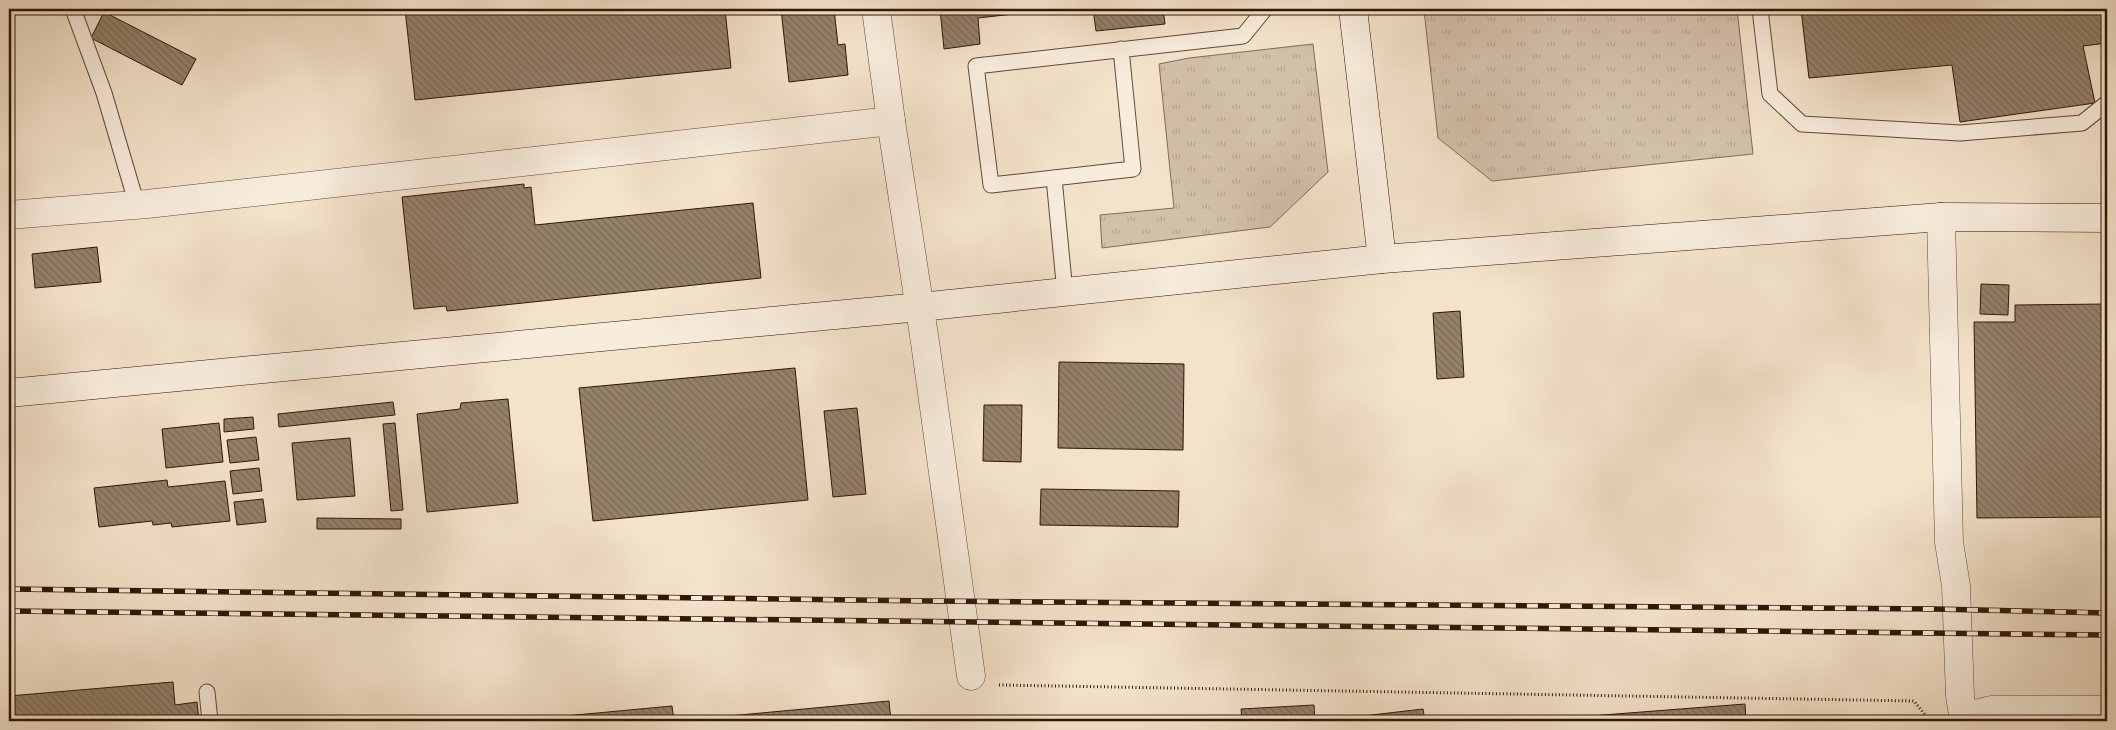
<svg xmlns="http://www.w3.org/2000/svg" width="2116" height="730" font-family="'IM FELL French Canon',serif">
	<defs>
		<pattern id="grass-tufts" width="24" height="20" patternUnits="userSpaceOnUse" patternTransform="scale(1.25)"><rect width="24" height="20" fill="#d3c0aa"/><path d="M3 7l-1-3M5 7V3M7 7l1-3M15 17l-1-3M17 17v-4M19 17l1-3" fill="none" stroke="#b5a491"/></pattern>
		<pattern id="building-back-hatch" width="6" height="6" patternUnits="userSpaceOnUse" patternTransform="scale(1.25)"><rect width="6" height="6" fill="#95816c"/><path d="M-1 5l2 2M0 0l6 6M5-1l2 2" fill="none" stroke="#7a6957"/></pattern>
	</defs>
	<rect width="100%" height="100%" fill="#f4e3cb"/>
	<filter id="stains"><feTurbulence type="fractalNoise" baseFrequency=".004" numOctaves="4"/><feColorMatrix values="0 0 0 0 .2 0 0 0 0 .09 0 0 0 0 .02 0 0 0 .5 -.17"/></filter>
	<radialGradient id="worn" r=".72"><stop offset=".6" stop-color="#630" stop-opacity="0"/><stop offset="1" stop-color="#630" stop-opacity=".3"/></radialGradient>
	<g fill="url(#grass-tufts)" stroke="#816b58">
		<polygon points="1435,9 1737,9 1753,154 1492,181 1438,138 1424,10"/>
		<polygon points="1313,44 1328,172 1270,227 1102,248 1100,215 1174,208 1159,64 1189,58"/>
	</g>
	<g fill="url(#building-back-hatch)" stroke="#2f1606">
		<polygon points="405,9 725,9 731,68 415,100"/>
		<polygon points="781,9 834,9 838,45 845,44 848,75 789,82"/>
		<polygon points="940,9 1058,9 978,18 980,44 944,49"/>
		<polygon points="1093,9 1163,9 1165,24 1096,31"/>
		<polygon points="1801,9 2107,9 2107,43 2083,46 2095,103 1960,122 1952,65 1809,78"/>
		<polygon points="104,12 196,59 182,85 91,38"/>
		<polygon points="524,184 524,188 531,187 535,225 753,203 761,278 447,311 446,306 414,309 402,197"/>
		<polygon points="97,247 101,282 35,288 32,254"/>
		<polygon points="1981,284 2009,285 2008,315 1980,314"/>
		<polygon points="2107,304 2107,517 1977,518 1974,322 2015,322 2015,305"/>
		<polygon points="1460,311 1464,377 1437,379 1433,313"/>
		<polygon points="1059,362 1184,364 1183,450 1058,448"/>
		<polygon points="795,368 808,500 593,521 579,388"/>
		<polygon points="508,399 518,503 427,512 417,414 460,409 461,403"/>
		<polygon points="393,402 395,415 279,427 278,414"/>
		<polygon points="984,405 1022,405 1021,462 983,461"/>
		<polygon points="857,408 866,494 833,497 824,411"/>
		<polygon points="253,417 254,429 224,432 224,419"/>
		<polygon points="219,423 223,462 166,468 162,429"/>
		<polygon points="395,423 403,510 391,511 383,424"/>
		<polygon points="256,437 259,460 230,463 227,440"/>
		<polygon points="350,438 355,496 297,500 292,443"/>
		<polygon points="259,468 262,491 233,494 230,471"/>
		<polygon points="167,480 168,487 225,481 230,521 172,527 171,523 153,525 152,521 99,527 94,488"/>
		<polygon points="1041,489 1179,491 1178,527 1040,525"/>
		<polygon points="263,499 266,522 237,525 234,502"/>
		<polygon points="317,518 401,519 401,529 317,529"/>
		<polygon points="173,682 175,705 197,702 199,721 9,721 9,696"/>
		<polygon points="889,701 891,721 698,721 697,719"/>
		<polygon points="1745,704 1746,721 1552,721 1551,719"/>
		<polygon points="1314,705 1315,721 1242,721 1241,709"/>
		<polygon points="672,706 674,721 511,721"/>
		<polygon points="1423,709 1425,721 1363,721 1363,716"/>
	</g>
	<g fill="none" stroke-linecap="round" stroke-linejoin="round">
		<defs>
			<g id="lane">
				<polyline points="73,9 104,93 137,205"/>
				<polyline points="1760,9 1770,94 1802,124 1960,133 2082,123 2107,103"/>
				<polyline points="1121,49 1133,169 991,185 976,66 1243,36 1265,9"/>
				<polyline points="1054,178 1065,293"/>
				<polyline points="207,692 210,721"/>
			</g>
			<g id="street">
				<polyline points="876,9 891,121 925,342 971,676"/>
				<polyline points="9,215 147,204 891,121"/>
				<polyline points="1941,217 1949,542 1956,586 1960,696 1964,721"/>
				<polyline points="1964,717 1991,710 2107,710"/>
			</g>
			<g id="secondary">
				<polyline points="1353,9 1382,259"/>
				<polyline points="9,393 920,307 1382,259 1941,217 2107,218"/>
			</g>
		</defs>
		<use href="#lane" stroke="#604937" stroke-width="17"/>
		<use href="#street" stroke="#604937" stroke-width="29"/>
		<use href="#secondary" stroke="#2f1606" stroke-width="29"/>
		<polyline stroke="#2f1606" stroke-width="3" stroke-dasharray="1 2.5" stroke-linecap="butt" points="999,685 1914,701 1930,721"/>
		<use href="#lane" stroke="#f8eddd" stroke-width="15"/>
		<use href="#street" stroke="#f8eddd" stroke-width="28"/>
		<use href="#secondary" stroke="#f8eddd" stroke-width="28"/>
		<defs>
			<g id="rail">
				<polyline points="9,589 930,601 1934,609 2107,613"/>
				<polyline points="9,611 2107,635"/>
			</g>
		</defs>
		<use href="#rail" stroke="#2f1606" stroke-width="5.5"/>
		<use href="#rail" stroke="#f8eddd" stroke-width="4" stroke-dasharray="11" stroke-linecap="butt"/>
	</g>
	<rect width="2116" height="730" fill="none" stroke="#f4e3cb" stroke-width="30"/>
	<rect x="10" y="10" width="2096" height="710" fill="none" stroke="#2f1606" stroke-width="2.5"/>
	<rect x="15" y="15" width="2086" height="700" fill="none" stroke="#2f1606"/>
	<rect width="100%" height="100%" filter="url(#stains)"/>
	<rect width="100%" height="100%" fill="url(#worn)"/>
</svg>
